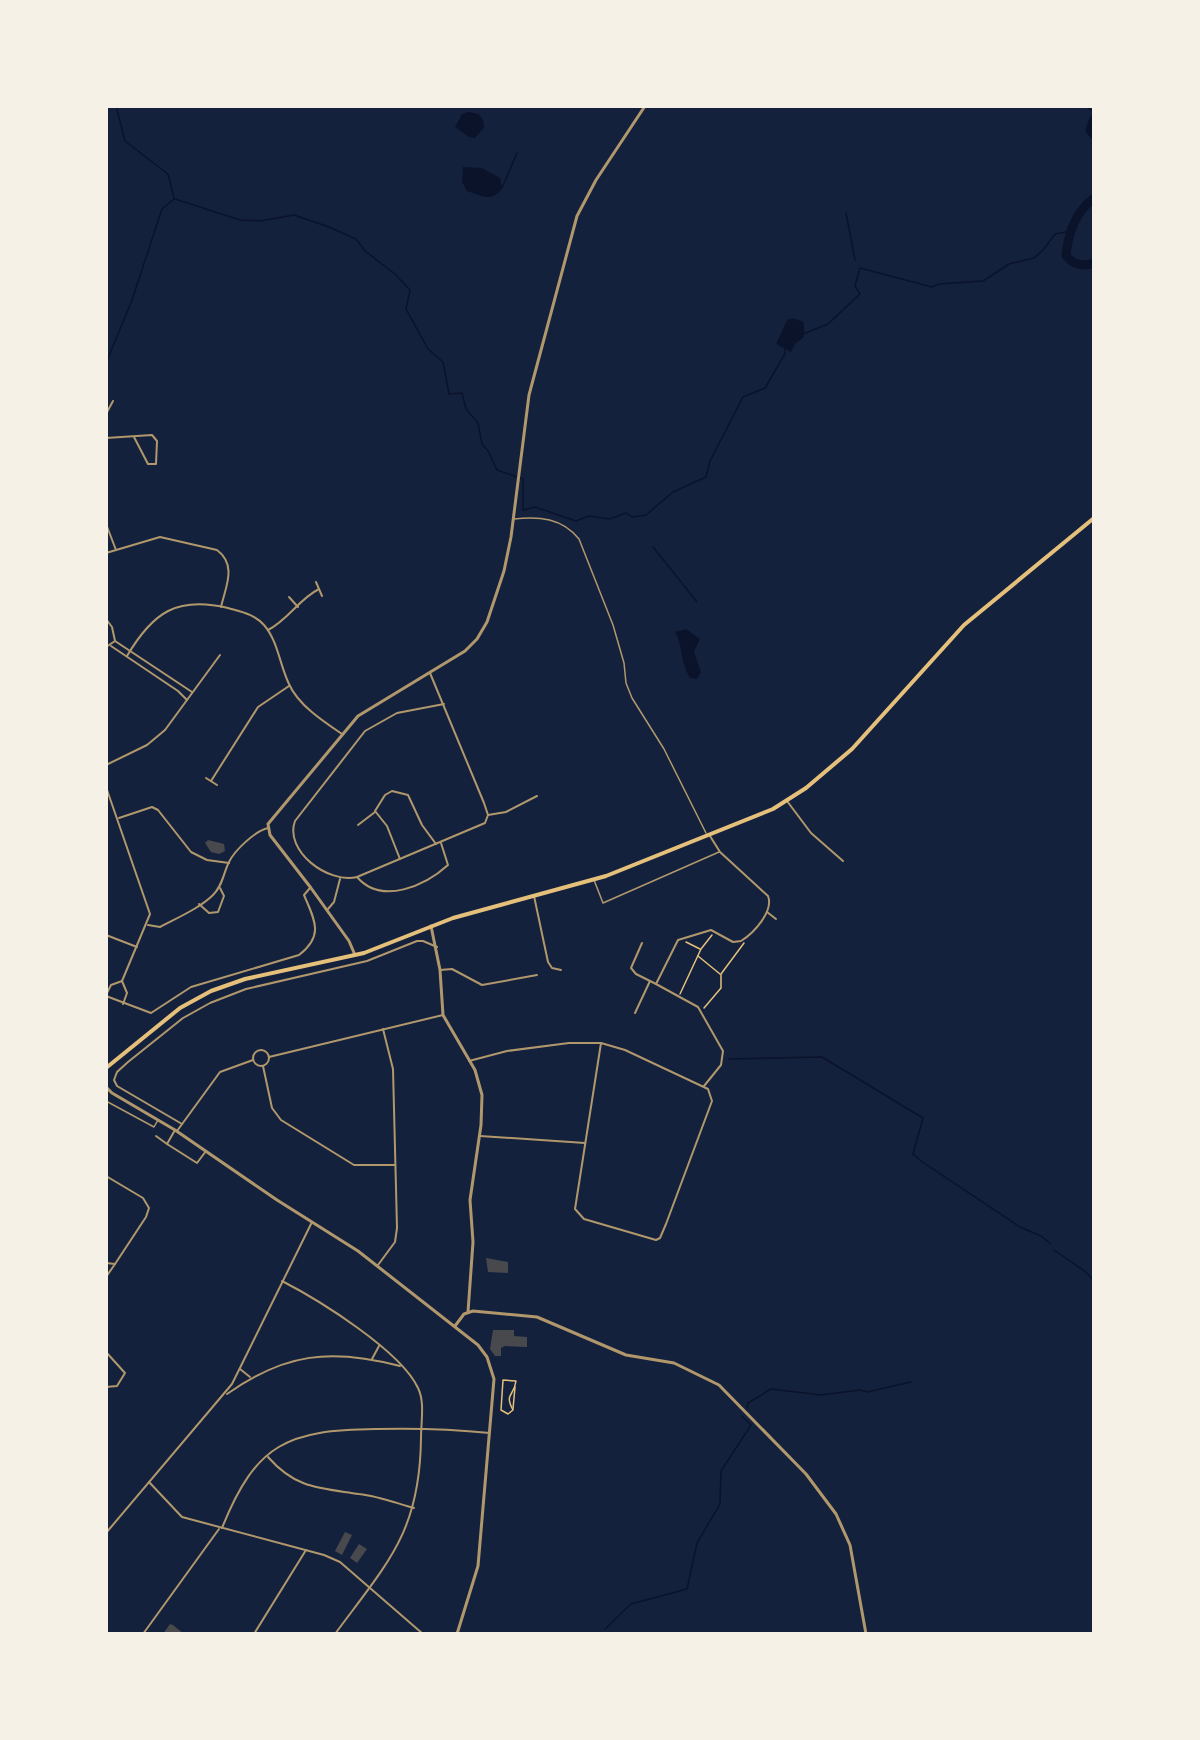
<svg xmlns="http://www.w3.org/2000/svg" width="1200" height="1740" font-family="'Titillium Web',sans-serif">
	<rect width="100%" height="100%" fill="#14213d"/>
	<g fill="#0b132b">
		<path d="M468,112c11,1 16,4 16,16l-9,10 -6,-1 -14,-10 7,-13z"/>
		<path d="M463,167l19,1 18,10 2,10c-10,15 -20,8 -35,3l-5,-9z"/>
		<polygon points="793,318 804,322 804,337 795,344 791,352 776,344 787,320"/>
		<path d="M686,629l14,10 -6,13 7,20 -4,7 -7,-1c-11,-19 -6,-29 -15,-46z"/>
	</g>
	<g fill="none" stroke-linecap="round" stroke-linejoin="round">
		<g stroke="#0b132b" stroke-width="1.5">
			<polyline points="116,106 125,141 168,174 174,198"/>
			<polyline points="1085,106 1094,112"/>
			<polyline points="502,188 517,153"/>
			<polyline points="175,199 240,220 260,221 294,215 329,227 356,239 365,251 395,274 410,290 406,309 428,349 443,362 449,394 462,393 466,409 478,423 482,444 488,451 497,470 523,479 523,510 535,507 576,521 589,516 610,519 626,513 632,517 646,515 673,492 706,477 710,461 743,397 765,388 785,354 785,349"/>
			<polyline points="846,213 855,260"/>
			<polyline points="131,303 162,209 174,199"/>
			<polyline points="803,334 828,324 860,294 855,286 860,268 932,287 939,284 983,281 1009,264 1034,258 1043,250 1055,234 1071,231"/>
			<polyline points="106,363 130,305"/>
			<polyline points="653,547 697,602"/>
			<polyline points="729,1059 822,1057 923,1118 913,1154 921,1161 1020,1227 1041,1236 1051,1244"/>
			<polyline points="1054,1250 1086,1272 1094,1281"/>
			<polyline points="747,1408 748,1403 771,1389 821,1395 860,1390 867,1392 911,1382"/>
			<polyline points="605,1629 631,1604 687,1589 697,1543 720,1504 721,1471 751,1425 742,1416"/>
		</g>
		<g stroke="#0b132b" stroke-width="9">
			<polyline points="1094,119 1090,130 1094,135"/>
			<path d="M1094,198c-19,14 -26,36 -28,58 8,9 17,11 28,7"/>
		</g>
	</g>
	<g fill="#48494c">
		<polygon points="208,840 224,844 225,851 219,854 211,852 205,843"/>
		<polygon points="486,1258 508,1262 508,1273 488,1272"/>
		<polygon points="493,1330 514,1330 514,1336 527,1337 527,1347 505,1346 501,1348 501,1356 495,1356 490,1349"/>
		<polygon points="345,1532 352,1535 342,1555 335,1551"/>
		<polygon points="359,1544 367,1549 357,1563 350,1558"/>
		<polygon points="170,1624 173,1625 184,1634 163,1634"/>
	</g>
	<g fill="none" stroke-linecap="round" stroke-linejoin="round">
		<g stroke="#e5c07b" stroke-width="1.5">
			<polyline points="686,942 700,949"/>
			<polyline points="698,956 720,974"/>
			<polyline points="680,994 701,949 712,935"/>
			<polyline points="704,1008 721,988 721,974 744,943"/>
			<path d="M503,1380l13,1c-2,16 -12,12 -3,29l-5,4 -7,-4z"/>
			<polyline points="513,1409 515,1387"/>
		</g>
		<g stroke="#b1986c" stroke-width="1.5">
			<path d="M514,519c25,-3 48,-1 65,20l34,86 11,38 2,20 6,15 32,51 42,84"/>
			<polyline points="594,880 603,903 719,852"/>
			<polyline points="106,1101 154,1127 158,1120"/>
		</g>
		<g stroke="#b1986c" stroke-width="2">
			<polyline points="106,414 113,401"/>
			<polyline points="106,438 152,435 157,441 156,464 148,464 134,437"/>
			<polyline points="106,524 116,550"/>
			<path d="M106,553l54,-16 57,13c20,15 9,36 4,57"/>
			<polyline points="316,582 322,596"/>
			<polyline points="289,597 298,607"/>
			<polyline points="106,619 112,627 115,641 106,647"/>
			<path d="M268,630c20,-10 31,-31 51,-41"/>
			<polyline points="115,641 192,692"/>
			<polyline points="111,646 178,691 187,700"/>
			<path d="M127,656c26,-44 50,-60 101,-48 14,4 26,6 36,17 14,16 16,41 25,59 9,21 35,38 53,50"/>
			<path d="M430,673l54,130 4,12 -3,8 -128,54c-29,7 -73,-26 -62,-56l70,-90 32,-18 47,-9"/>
			<polyline points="106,765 147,745 165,730 220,655"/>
			<polyline points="206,778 217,785"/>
			<polyline points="211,781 258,707 289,686"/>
			<polyline points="106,787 150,914 122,981"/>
			<polyline points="787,801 811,833 843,861"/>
			<polyline points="488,815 506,812 537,796"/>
			<polyline points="119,818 152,807 158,810 191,852 207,860 229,863"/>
			<polyline points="358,825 375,812"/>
			<polyline points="400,859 387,826 375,811 385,795 392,791 408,795 422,825 436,844"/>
			<path d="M357,877c25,29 69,8 91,-12l-7,-22"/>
			<polyline points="534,896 548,962 552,968 561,970"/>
			<polyline points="199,904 209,913 218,912 224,896 220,888"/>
			<polyline points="328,909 334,902 340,879"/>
			<polyline points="767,912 776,919"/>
			<path d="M148,925l12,2c17,-9 40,-19 53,-32 10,-10 10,-21 16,-33 6,-12 26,-31 39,-34"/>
			<polyline points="106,935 137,947"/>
			<polyline points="642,943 631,968 636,974 656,984"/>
			<polyline points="440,970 452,969 482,985 537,975"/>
			<polyline points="106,995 111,985 122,981 127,993 123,1004"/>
			<path d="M106,996l45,17 40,-26 108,-32c26,-20 15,-36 5,-60l6,-7"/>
			<polyline points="635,1013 650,981"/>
			<circle cx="261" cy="1058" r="8"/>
			<polyline points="269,1057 443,1015"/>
			<polyline points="469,1061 507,1051 569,1043 601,1043 625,1050 708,1089 712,1101 666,1224 660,1238 656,1240 584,1219 575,1209 601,1043"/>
			<polyline points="263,1066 272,1108 281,1120 354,1165 395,1165"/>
			<path d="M704,1086l17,-21 2,-14 -25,-44 -42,-23 22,-44 33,-10 22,12 8,-1c13,-8 33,-30 27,-45l-48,-44 -10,-16"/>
			<polyline points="182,1124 117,1086 114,1080 117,1072 128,1062 183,1018 210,1003 246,989 367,961 417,941 423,941 437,947"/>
			<polyline points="175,1130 167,1144 197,1163 206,1151"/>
			<polyline points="177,1131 220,1072 253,1060"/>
			<polyline points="156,1136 167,1144"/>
			<polyline points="480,1136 585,1143"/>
			<polyline points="106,1176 143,1198 149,1208 146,1217 115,1264"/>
			<polyline points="106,1263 115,1264 106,1277"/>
			<polyline points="378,1265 395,1242 397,1228 393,1069 383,1029"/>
			<path d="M282,1281c37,19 119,70 136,107 7,14 3,34 3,50 -1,94 -33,124 -86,196"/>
			<polyline points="106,1352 125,1373 117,1386 106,1387"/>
			<polyline points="372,1359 379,1346"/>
			<polyline points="240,1369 250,1377"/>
			<path d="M227,1394c58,-41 104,-46 173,-28"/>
			<path d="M268,1457c28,32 52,31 91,37 19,2 37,9 55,14"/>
			<polyline points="149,1482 182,1517 324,1555 340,1562 423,1634"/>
			<path d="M222,1528c34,-85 66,-98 154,-99 38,-1 75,0 114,4"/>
			<polyline points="106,1533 232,1384 312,1222"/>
			<polyline points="143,1634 219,1529"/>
			<polyline points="254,1634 306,1550"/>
		</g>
		<g stroke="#b1986c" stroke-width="3">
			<polyline points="431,926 440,970 443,1015 475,1070 482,1095 481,1125 470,1200 473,1242 468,1312"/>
			<polyline points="355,955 349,941 311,888 270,835 268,824 358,716 465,651 477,639 487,622 504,571 511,537 529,395 577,216 596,180 645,106"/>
			<polyline points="106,1087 112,1093 175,1130 277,1200 358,1251 478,1345 487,1357 494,1379 478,1566 457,1634"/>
			<polyline points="455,1326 464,1314 473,1311 537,1317 626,1355 674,1363 719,1385 806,1474 836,1514 850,1545 866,1634"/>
		</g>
		<polyline stroke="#e5c07b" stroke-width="4" points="106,1068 180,1008 211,991 245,979 364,953 453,918 606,876 773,809 806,788 852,749 964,625 1094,518"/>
	</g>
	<rect width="1200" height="1740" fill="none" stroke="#f6f1e7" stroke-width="216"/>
</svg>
